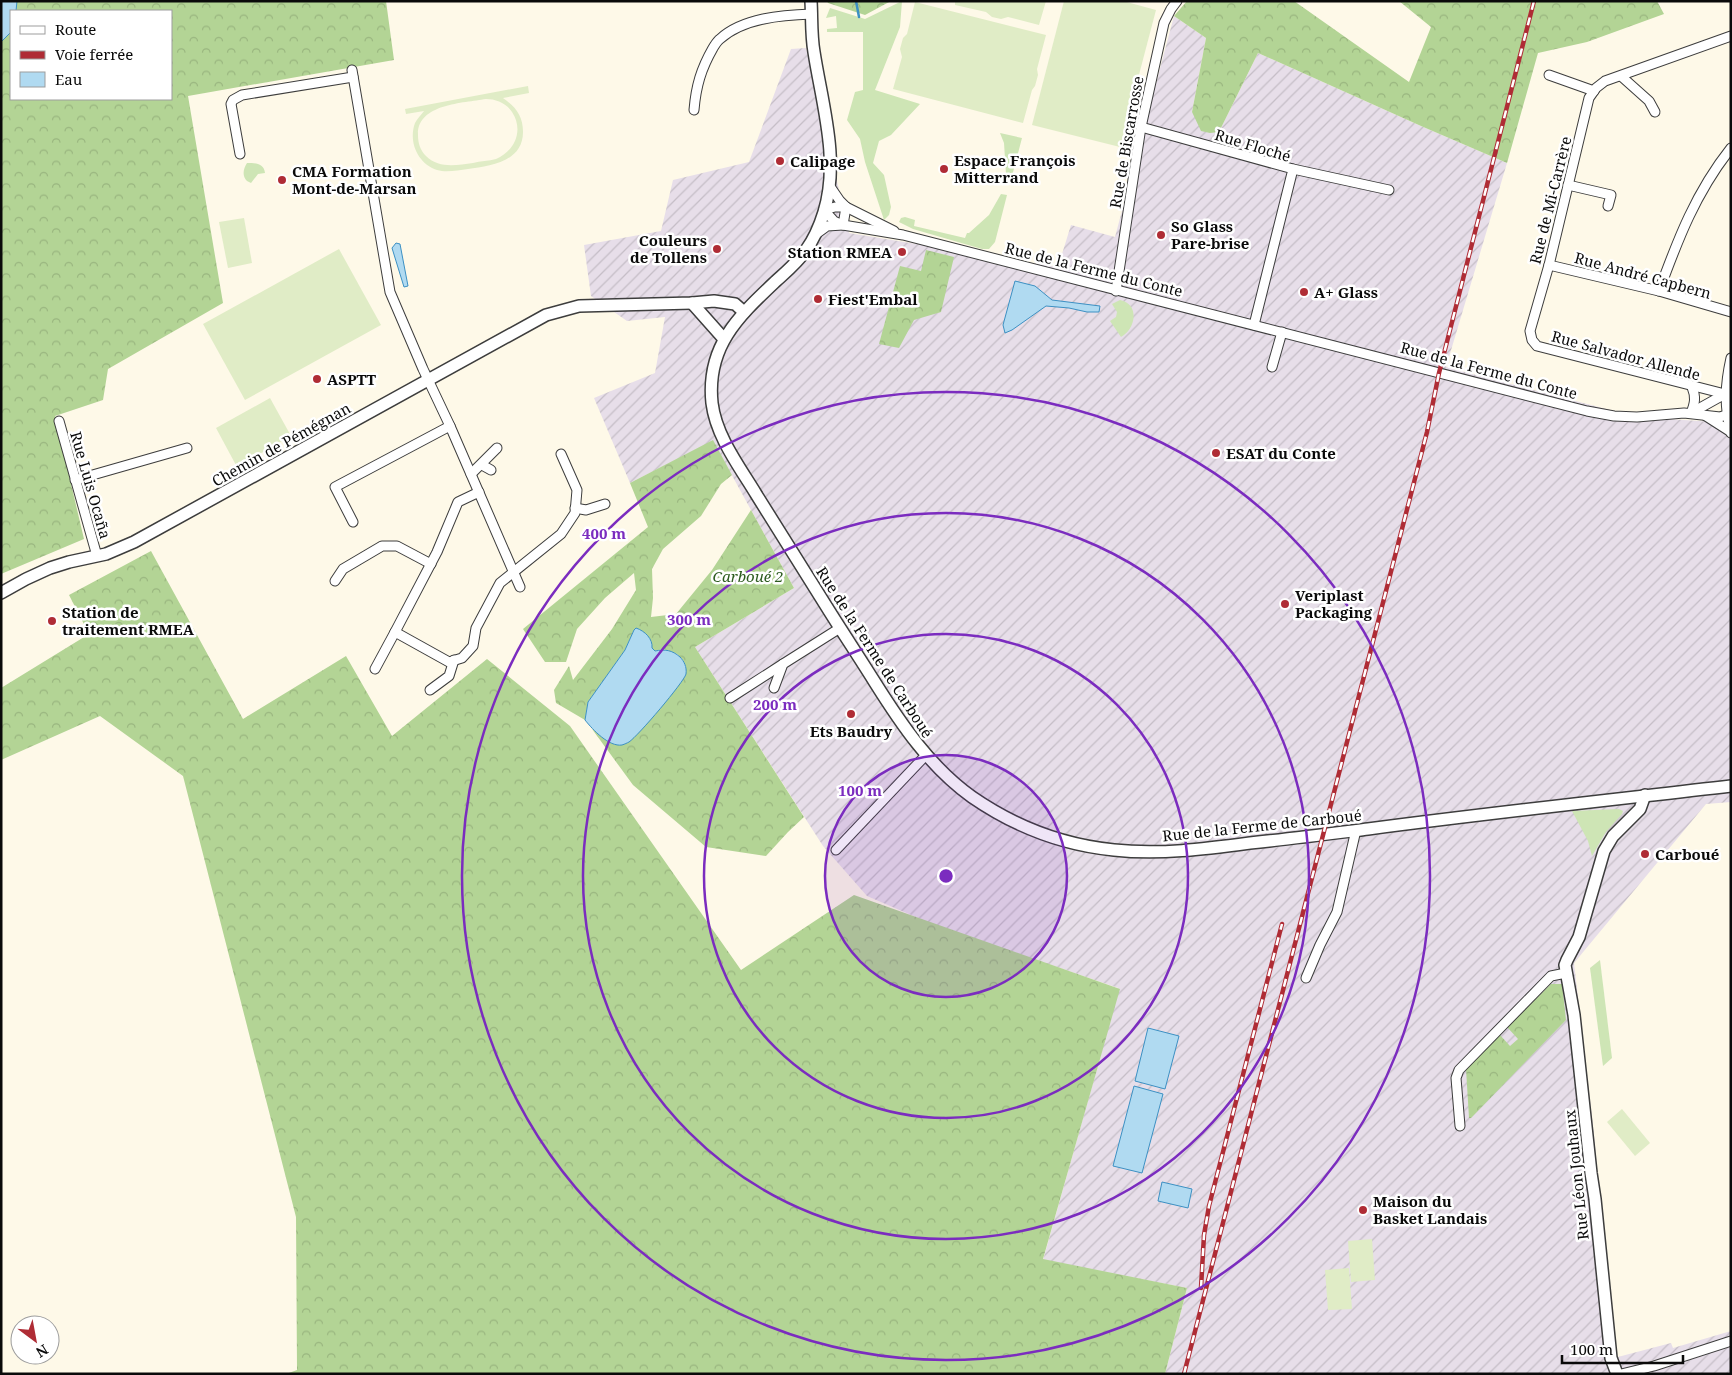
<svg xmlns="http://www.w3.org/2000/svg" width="1732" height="1375" font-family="'Noto Serif',serif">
	<defs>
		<pattern id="industrial-furrows" width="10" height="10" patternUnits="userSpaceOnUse" patternTransform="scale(1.25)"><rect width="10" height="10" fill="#e7dee9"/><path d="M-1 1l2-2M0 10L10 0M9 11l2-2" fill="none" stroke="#c5bdc6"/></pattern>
		<pattern id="forest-crowns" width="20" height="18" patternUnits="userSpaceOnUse" patternTransform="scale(1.25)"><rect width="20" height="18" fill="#b3d495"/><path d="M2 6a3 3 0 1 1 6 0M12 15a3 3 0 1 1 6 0" fill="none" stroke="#99b57f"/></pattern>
	</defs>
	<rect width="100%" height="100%" fill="#fef9e8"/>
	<polygon fill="url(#industrial-furrows)" points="1174,16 1206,38 1192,112 1219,132 1258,53 1421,126 1507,163 1446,367 1637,417 1731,423 1731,802 1706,804 1574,963 1594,1135 1614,1358 1671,1343 1673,1348 1731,1331 1731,1374 1165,1374 1187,1288 1043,1260 1100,1058 1118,988 932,924 867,896 823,846 695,647 794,588 713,441 630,483 594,398 655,373 665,317 627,321 591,296 584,245 661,231 673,180 749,162 791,49 806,48 849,233 1058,267 1071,225 1115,237"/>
	<g fill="#cee5b5">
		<polygon points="902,1 900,27 875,90 920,104 891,135 879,141 873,163 884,175 891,207 889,215 884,220 865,162 860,139 847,120 855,92 863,90 863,32 827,32 827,29 837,28 836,16 826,18 830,8 865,19"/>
		<polygon points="1000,133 1022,138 1012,176 1006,174 1004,143"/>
		<path d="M247,163c8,0 17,0 18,10l-7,1 -7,9 -4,-2c-5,-5 -4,-12 0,-18z"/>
		<polygon points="1001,194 1007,195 995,242 989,249 982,249 913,229 899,222 901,218 905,217 915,220 914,226 965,238 967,233 969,233 989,215"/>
		<path d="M1120,300c20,4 16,29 1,37l-11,-16 6,-4 1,-5 -5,-8z"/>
		<polygon points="1619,809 1623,811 1622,814 1606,832 1592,856 1588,841 1572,811"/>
		<polygon points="1600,960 1612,1058 1603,1066 1590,968"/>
	</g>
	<g fill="url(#forest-crowns)" fill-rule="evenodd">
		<path d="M1,1h385l8,59 -206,36 35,207 -115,66 -5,31 -48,16 29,123 -83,35zM11,11h160v88h-160z"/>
		<polygon points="827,1 891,1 865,15 828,3"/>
		<polygon points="1187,1 1294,1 1409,82 1431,27 1399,1 1657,1 1664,14 1587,42 1538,53 1507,163 1421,126 1258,53 1219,132 1210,133 1201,131 1192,112 1206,38 1174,16"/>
		<polygon points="926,250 954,257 941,312 914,320 899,348 879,344 900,266 921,271"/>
		<polygon points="713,440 732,475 721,484 701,516 663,549 652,569 653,598 651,617 676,614 712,570 751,510 794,588 695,647 804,817 788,832 766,856 706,847 633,785 592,729 613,744 629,742 657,712 686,675 686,667 683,660 677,654 663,649 655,651 634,630 625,650 588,702 585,720 556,703 554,690 569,666 573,680 612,629 636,590 634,573 605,598 577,629 566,662 545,662 523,629 648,527 630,483"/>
		<polygon points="151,551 243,719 346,656 392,736 487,659 570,726 741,970 854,895 1120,989 1043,1259 1187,1288 1165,1374 286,1374 297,1370 296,1217 183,776 100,716 1,760 1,688 89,634 69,595"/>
		<polygon points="1551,984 1562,984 1566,1020 1471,1118 1469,1118 1466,1069 1500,1035 1510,1046 1518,1039 1507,1027"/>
	</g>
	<g fill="#e0ecc6" fill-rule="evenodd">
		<polygon points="955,1 1046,1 1039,25 1008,17 1001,19 992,17 986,12 955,5"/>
		<polygon points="1064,1 1123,1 1156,10 1120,147 1032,125"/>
		<polygon points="915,2 1046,35 1037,69 1038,75 1035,86 1032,90 1023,123 893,89 902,57 900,49 903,38 907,34"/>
		<path d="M528,86l1,7 -26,5c13,9 20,18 20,34 0,30 -33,34 -55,37 -10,1 -21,4 -31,1 -19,-6 -29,-28 -22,-47 2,-4 6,-8 9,-12l-18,3 -1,-5zM486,99c10,0 20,4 26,13 12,18 3,39 -16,47 -7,2 -16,2 -23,4 -16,2 -34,6 -47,-7 -6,-6 -8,-13 -8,-21 -1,-31 45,-32 68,-36z"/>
		<polygon points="244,218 252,263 228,268 219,222"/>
		<polygon points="339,249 381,325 245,400 203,324"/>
		<polygon points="270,398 291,436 237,467 216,428"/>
		<polygon points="1622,1109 1650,1143 1635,1156 1607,1122"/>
		<polygon points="1372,1239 1375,1280 1351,1282 1348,1241"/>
		<polygon points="1349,1268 1352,1309 1328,1310 1325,1270"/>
	</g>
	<g fill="#b0daf1" stroke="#3c90c3">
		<polygon points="1,1 17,1 16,11 11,11 11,32 1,42"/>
		<polygon points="396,243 400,244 408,286 404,287 392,248"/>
		<polygon points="1015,281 1035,286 1052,300 1100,306 1099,312 1087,312 1069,308 1046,306 1012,330 1005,333 1003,325"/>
		<path d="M636,628c9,3 17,11 16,20l3,3c10,-2 17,-1 25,6 4,4 7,10 6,17 -2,8 -48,62 -57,68 -2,1 -4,2 -7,3 -13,2 -29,-15 -37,-25l3,-18 37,-52 9,-20z"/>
		<polygon points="1148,1028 1179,1036 1165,1089 1135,1081"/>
		<polygon points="1134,1086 1163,1094 1142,1173 1113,1166"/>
		<polygon points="1162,1182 1192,1189 1188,1208 1158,1201"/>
	</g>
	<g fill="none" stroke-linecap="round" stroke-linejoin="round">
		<polyline stroke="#3c90c3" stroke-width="2.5" points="856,1 859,17"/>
		<defs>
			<g id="minor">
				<polyline points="352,70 390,292 423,369 450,426 520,587"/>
				<polyline points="1549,75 1594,91"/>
				<polyline points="1621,76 1649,101 1655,112"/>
				<path d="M694,110c2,-24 7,-41 19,-62 2,-3 4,-7 7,-9 23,-21 62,-24 92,-25"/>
				<polyline points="1141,127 1293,169 1254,325"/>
				<polyline points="240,154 231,104 233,100 242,95 353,77"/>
				<polyline points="1293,169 1389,190"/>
				<polyline points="829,185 840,201 846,207 894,231"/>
				<polyline points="1568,185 1611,195 1608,206"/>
				<polyline points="846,207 835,207 824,210 834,221 843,225 903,235 1587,411 1614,416 1637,417 1684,413 1720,417 1726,415"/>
				<polyline points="816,234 827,226 843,225 846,207"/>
				<polyline points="1549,265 1659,291 1731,312"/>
				<polyline points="1116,291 1141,127 1164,23 1171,9 1177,1"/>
				<path d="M1659,291c19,-52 37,-99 72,-143"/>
				<path d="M1731,358c-6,27 -7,48 0,75"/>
				<polyline points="1272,367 1282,332"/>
				<polyline points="1725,394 1537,346 1532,340 1530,331 1549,265 1589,98 1596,88 1605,81 1731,36"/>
				<polyline points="1691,413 1725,394"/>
				<path d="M1691,413c4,-10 5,-16 1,-26"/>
				<polyline points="1706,416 1731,432"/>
				<polyline points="59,421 97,556"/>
				<polyline points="482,465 491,470"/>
				<polyline points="471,474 497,448"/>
				<polyline points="75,480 187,448"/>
				<polyline points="575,508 586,510 605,504"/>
				<polyline points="353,522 335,487 450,426"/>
				<polyline points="335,581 343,569 382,546 397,546 431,564"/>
				<polyline points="395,632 449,662 462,658 473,646 476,628 500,583 561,534 575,513 577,490 561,454"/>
				<polyline points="375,669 395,632 437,552 458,502 479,492"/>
				<polyline points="774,688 783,664 840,628"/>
				<polyline points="430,690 449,676 454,660"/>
				<polyline points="730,698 783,664"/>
				<polyline points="836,850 926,755"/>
				<polyline points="1306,978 1320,945 1337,912 1356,830"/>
				<polyline points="1460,1126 1456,1078 1459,1070 1551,976 1566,973"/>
				<polyline points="1621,1374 1654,1366 1731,1341"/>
			</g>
			<g id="tertiary">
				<path d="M811,1c1,17 0,34 3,51 8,52 26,108 10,160 -4,13 -10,27 -18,38 -8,12 -19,21 -30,31 -37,35 -70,65 -64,122 4,33 27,63 44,91 24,38 48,77 72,115 15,24 31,48 46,72 27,43 56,86 98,116 42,29 91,48 142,53 45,5 91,-1 136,-7 39,-4 78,-9 118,-14 121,-16 242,-29 363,-43"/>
				<polyline points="692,303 724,339"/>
				<polyline points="1,593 26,579 50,568 69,562 106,554 134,542 546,315 579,306 692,303 714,301 735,304 744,312"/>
				<polyline points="1617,1374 1611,1358 1595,1199 1591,1173 1574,1015 1565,965 1567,960 1579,937 1604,851 1613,836 1640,809 1645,795"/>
			</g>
		</defs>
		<use href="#minor" stroke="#3d3d3d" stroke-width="11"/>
		<use href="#tertiary" stroke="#3d3d3d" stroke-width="14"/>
		<use href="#minor" stroke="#fff" stroke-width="9"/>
		<use href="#tertiary" stroke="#fff" stroke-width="11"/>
		<defs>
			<g id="rail">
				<polyline points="1201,1288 1204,1235 1209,1206 1282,924"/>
				<polyline points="1184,1374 1427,432 1439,373 1534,1"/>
			</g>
		</defs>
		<use href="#rail" stroke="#af2c35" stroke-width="4.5"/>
		<use href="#rail" stroke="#fff" stroke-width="2.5" stroke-dasharray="8" stroke-linecap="butt"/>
	</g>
	<circle cx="946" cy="876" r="121" fill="#7b2cbf" fill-opacity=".12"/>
	<g fill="none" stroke="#7b2cbf" stroke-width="2.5">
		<circle cx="946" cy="876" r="121"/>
		<circle cx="946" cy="876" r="242"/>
		<circle cx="946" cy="876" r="363"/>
		<circle cx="946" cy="876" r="484"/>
	</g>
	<g fill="#af2c35" stroke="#fff" stroke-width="2">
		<circle cx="780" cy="161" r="5"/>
		<circle cx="944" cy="169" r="5"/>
		<circle cx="282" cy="180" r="5"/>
		<circle cx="1161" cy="235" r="5"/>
		<circle cx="717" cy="249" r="5"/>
		<circle cx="902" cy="252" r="5"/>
		<circle cx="1304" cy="292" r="5"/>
		<circle cx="818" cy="299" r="5"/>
		<circle cx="317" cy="379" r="5"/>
		<circle cx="1216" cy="453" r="5"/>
		<circle cx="1285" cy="604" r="5"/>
		<circle cx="52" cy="621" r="5"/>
		<circle cx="851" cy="714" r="5"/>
		<circle cx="1645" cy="854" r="5"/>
		<circle cx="1363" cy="1210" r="5"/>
	</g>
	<g text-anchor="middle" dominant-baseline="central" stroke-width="5" stroke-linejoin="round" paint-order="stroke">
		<g font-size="15" fill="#0a0a0a" stroke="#fff">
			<text transform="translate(1126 142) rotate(-80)">Rue de Biscarrosse</text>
			<text transform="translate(1253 145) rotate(17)">Rue Floché</text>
			<text transform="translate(1550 200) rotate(-76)">Rue de Mi-Carrère</text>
			<text transform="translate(1094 269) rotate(14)">Rue de la Ferme du Conte</text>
			<text transform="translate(1643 275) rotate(15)">Rue André Capbern</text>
			<text transform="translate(1626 355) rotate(15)">Rue Salvador Allende</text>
			<text transform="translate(1489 370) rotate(15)">Rue de la Ferme du Conte</text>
			<text transform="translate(281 444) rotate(-29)">Chemin de Pémégnan</text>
			<text transform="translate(91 485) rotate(74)">Rue Luis Ocaña</text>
			<text transform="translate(875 652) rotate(57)">Rue de la Ferme de Carboué</text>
			<text transform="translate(1262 825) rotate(-6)">Rue de la Ferme de Carboué</text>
			<text transform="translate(1576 1175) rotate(-96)">Rue Léon Jouhaux</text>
		</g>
		<g font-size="15" font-weight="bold" fill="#0a0a0a" stroke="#fff" text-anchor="start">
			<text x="954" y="160">Espace François<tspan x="954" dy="17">Mitterrand</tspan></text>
			<text x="790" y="161">Calipage</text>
			<text x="292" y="171">CMA Formation<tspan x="292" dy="17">Mont-de-Marsan</tspan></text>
			<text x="1171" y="226">So Glass<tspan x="1171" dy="17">Pare-brise</tspan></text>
			<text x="707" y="240" text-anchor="end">Couleurs<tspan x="707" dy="17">de Tollens</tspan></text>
			<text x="892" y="252" text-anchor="end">Station RMEA</text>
			<text x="1314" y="292">A+ Glass</text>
			<text x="828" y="299">Fiest'Embal</text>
			<text x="327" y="379">ASPTT</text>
			<text x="1226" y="453">ESAT du Conte</text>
			<text x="1295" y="595">Veriplast<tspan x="1295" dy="17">Packaging</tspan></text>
			<text x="62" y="612">Station de<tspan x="62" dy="17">traitement RMEA</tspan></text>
			<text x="851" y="731" text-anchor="middle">Ets Baudry</text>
			<text x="1655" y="854">Carboué</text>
			<text x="1373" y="1201">Maison du<tspan x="1373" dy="17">Basket Landais</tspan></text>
		</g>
		<g font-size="15" font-style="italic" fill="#2d5c20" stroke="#fff">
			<text x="748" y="576">Carboué 2</text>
		</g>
	</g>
	<circle cx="946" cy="876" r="8" fill="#7b2cbf" stroke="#fff" stroke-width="2.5"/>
	<g font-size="15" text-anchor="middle" font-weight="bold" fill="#7b2cbf" stroke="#fff" stroke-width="5" stroke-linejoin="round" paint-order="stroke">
		<text x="604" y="539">400 m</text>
		<text x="689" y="625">300 m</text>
		<text x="775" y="710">200 m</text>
		<text x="860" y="796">100 m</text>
	</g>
	<rect width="1732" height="1375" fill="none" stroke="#0a0a0a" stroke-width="5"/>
	<rect x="10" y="10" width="162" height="90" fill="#ffffff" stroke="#9d9d9d"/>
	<rect x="20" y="26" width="25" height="8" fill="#ffffff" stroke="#9d9d9d"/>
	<text x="55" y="35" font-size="15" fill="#0a0a0a">Route</text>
	<rect x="20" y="51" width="25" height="8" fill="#af2c35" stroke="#9d9d9d"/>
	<text x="55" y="60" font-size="15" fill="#0a0a0a">Voie ferrée</text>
	<rect x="20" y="72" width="25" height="15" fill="#b0daf1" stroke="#9d9d9d"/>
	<text x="55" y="85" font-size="15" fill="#0a0a0a">Eau</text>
	<g transform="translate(35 1340) rotate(148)"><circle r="24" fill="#ffffff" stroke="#9d9d9d"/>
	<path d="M0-4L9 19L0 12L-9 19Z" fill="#af2c35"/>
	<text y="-8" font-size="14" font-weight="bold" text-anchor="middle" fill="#0a0a0a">N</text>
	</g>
	<path d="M1562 1355v8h121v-8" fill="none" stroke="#0a0a0a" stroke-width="2.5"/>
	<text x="1570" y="1355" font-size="15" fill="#0a0a0a" stroke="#ffffff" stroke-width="4" paint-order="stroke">100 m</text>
</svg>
